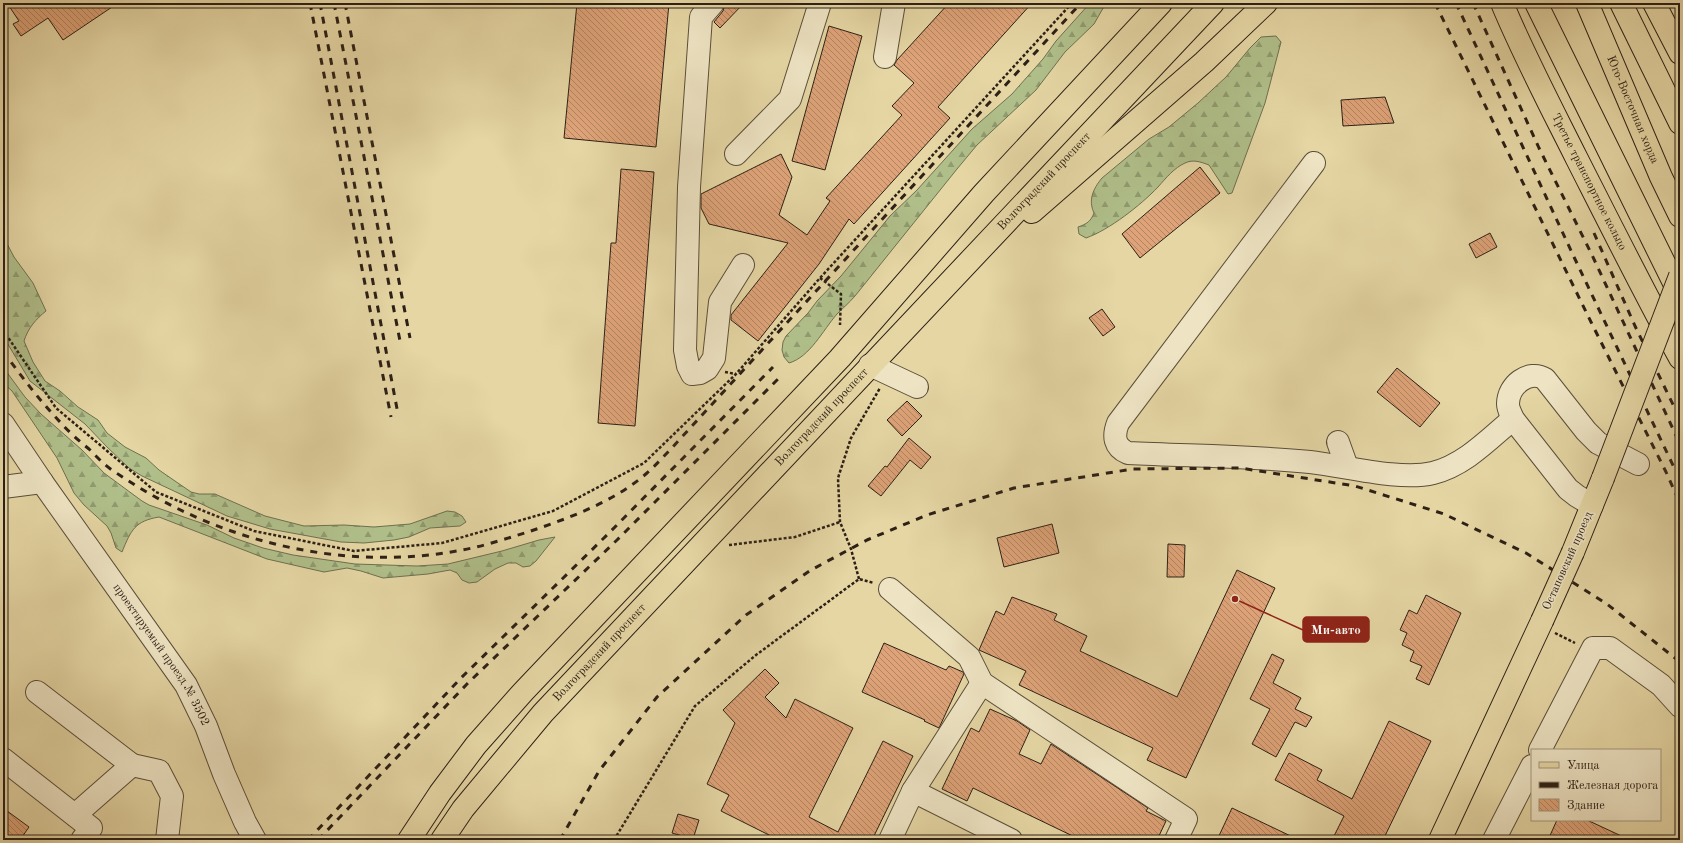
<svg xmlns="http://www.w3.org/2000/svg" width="1683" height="843" font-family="'Old Standard TT',serif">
	<defs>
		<pattern id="forest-firs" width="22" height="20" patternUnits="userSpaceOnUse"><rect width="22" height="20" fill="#b0bf8a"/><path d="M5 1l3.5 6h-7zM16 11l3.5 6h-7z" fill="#909b70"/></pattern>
		<pattern id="building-back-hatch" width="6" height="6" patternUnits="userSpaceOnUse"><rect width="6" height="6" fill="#dea378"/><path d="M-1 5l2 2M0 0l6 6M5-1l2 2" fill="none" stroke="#b48461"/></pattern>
	</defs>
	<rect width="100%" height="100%" fill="#e5d6a4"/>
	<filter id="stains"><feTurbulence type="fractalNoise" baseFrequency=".005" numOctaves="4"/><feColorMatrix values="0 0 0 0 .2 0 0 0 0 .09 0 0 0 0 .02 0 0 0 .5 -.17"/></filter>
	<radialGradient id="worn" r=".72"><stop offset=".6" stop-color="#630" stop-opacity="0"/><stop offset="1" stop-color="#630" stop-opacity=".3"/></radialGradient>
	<g fill="url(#forest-firs)" stroke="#6e7050">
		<path d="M1090,3h16l-12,21 -29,28 -29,38 -59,55 -20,24 -102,127c-6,7 -12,12 -18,18 -14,16 -27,43 -48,49l-5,-6 -2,-7 1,-8 3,-6 22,-23 9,-12 24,-25 49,-60 27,-26 55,-61 40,-35 31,-35 13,-18z"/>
		<path d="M1276,36l5,6 -16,61 -33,90 -4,1 -19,-29c-8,-3 -16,-6 -24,-2 -11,5 -19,15 -27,24 -17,18 -49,43 -72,51l-7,-4 -1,-7c9,-3 13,-6 16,-14 -6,-13 -1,-24 8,-35l47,-39 20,-12 29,-24 28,-26 24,-29 11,-11z"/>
		<path d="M3,236l11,21 19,26 13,28c-10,8 -18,17 -22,30l9,21 12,19 15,10 18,16 20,13 9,13 18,14 21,11 13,12 32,22 8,2h16l50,22 39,10 40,-1 30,2 36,-3 37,-13 8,1 7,4 4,6 -6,4 -30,2 -21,9 -15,3 -30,3 -23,-1 -71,-13 -43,-13 -85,-40 -13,-8 -22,-21 -22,-23 -55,-43 -27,-45z"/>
		<path d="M3,367l22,30 16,17 41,36 22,23 38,28 7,4 58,20 27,13 29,10 30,7 62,9 62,2 31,-2 54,-13 37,-11 16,-3 -19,24 -6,5 -7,1 -7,-4h-8l-13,6 -18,13 -8,1 -7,-3 -5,-7 -7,-3 -22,4 -45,4 -22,-7 -14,-3 -23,4 -57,-13 -108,-42c-24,4 -28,13 -37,35l-6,-4 -5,-15 -4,-7 -23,-21 -10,-12 -17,-35 -45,-67 -9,-8z"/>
	</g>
	<g fill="url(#building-back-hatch)" stroke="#2d2016">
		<polygon points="7,3 118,3 63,40 48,18 21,36 13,24 19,21"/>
		<polygon points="577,3 669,3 656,147 564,138"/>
		<polygon points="725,3 744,3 720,28 714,22 723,11"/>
		<polygon points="949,3 1032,3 938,107 950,118 854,224 849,219 819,264 758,341 731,320 731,315 788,243 709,224 701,208 701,194 781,154 792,177 779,215 807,235 830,201 826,198 902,115 892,106 914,83 894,65 897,60"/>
		<polygon points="829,26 862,36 825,170 792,161"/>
		<polygon points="1385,97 1394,123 1343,126 1341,100"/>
		<polygon points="1200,167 1220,193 1140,258 1122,234"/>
		<polygon points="621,169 654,172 635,426 598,423 611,243 616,243"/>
		<polygon points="1490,233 1497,247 1476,258 1469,244"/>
		<polygon points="1102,309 1115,327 1103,336 1089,318"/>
		<polygon points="1397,368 1440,403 1420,427 1377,392"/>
		<polygon points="907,401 922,416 902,436 887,420"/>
		<polygon points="909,438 931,457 921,469 910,460 881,496 868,486 885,466 887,467"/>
		<polygon points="1052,524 1059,553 1004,567 997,538"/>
		<polygon points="1168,544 1185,545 1184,577 1167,577"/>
		<polygon points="1237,570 1275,588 1186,778 1147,760 1153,748 1019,685 1026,671 979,650 996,611 1004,615 1012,597 1057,614 1054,620 1087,636 1080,651 1177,697"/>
		<polygon points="1426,595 1461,613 1429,685 1416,679 1422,666 1410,661 1414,651 1402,645 1407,633 1400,630 1409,610 1417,614"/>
		<polygon points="884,643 946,670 949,666 963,672 964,674 939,728 924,721 925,720 862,692"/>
		<polygon points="1272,654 1284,660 1273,683 1301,698 1295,709 1312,717 1306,727 1295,722 1276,757 1252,744 1270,709 1250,699"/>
		<polygon points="765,669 779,683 765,697 786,718 795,699 853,728 809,817 838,832 883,741 913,756 872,840 779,840 721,811 729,795 707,784 735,723 723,710"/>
		<polygon points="990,709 1017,721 1030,730 1019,754 1041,764 1051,744 1148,808 1146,811 1166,821 1157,840 1081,840 973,788 967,801 942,789 971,728 979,732"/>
		<polygon points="1389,721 1431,741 1383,840 1332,840 1344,816 1275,780 1289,753 1322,770 1317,780 1352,799"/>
		<polygon points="3,808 29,827 20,840 3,840"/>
		<polygon points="1232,808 1299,840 1217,840"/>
		<polygon points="678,814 699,820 693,839 672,833"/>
		<polygon points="1557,820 1587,820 1630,840 1548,840"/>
	</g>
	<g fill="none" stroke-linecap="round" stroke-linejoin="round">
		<defs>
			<g id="minor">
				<polyline points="713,3 701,17 689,187 685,350 688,366 692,374 700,373 707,369 714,358 720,302 743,265"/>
				<polyline points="885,57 894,3"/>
				<polyline points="736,154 790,99 820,3"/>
				<path d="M1314,163l-196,260c-5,13 -4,24 10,30 61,3 122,3 182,9 35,4 90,19 123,11 32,-8 56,-34 80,-54"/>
				<polyline points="870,365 917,387"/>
				<path id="s1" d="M3,424l39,58 144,203 20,41 18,48 21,48 10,18"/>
				<polyline points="1338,442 1347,467"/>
				<polyline points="3,487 42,482"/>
				<path d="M1592,505l-15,-9 -9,-7 -55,-70c-2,-5 -5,-10 -5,-15 0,-19 21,-35 37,-25l41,52 12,12 40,21"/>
				<polyline points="890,589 969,657 982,683 1186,819 1176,840"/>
				<polyline points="37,692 132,765"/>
				<polyline points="1540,750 1593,648 1610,648 1661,685 1680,706"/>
				<polyline points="3,759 91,828 82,840"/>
				<polyline points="913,791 982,683"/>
				<polyline points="75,815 132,765 159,771 172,796 167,840"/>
				<polyline points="890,840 913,791 1011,840"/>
				<polyline points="1494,840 1532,766"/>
			</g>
			<g id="major">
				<path id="s2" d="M1502,3c22,53 49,104 75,156 34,67 67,133 103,199"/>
				<polyline points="1536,3 1680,295"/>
				<path id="s3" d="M1587,3l74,174 19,39"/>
				<polyline points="1621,3 1680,123"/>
				<polyline points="1654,3 1680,53"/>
				<polyline points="1032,212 1204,62 1266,3"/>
				<polyline points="1573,552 1603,478"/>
				<polyline points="409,840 440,793 476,745 523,692 840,358 984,193 1161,3"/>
				<path id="s4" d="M442,840l21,-31 80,-96 670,-710"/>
				<polyline points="1440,840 1542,621"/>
			</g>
		</defs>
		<use href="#minor" stroke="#5b4e3a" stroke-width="24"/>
		<use href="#major" stroke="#2d2016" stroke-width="24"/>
		<g stroke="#2d2016" stroke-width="2.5" stroke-dasharray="3 2" stroke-linecap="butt">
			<polyline points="820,278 841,294 840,325"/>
			<polyline points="3,330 56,408 156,492 254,531 354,551 442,543 553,511 644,463 736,374 820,278 1072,3"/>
			<polyline points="725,372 736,374"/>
			<polyline points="729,545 795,537 840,522"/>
			<polyline points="859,579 851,549 840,522 838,478 851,438 880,388"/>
			<polyline points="1555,633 1575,643"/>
			<polyline points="614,840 695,706 756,655 859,579 874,583"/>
		</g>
		<use href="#minor" stroke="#eee4c4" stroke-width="22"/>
		<use href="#major" stroke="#e5d6a4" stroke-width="22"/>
		<g stroke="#2d2016" stroke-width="3" stroke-dasharray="7 7" stroke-linecap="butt">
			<polyline points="310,3 391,417"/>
			<polyline points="320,3 398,414"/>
			<polyline points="334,3 400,341"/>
			<polyline points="345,3 410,338"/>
			<polyline points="1435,3 1591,322 1666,472 1680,503"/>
			<polyline points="1456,3 1574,257 1680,480"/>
			<polyline points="1473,3 1539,148 1592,255 1680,444"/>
			<polyline points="1594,233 1635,326 1680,419"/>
			<path d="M3,351c18,25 37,50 58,72 8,9 18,18 28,26 8,8 16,17 26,23 99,68 223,100 342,79 24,-4 48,-12 71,-19 41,-14 86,-30 119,-59 8,-7 15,-15 22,-22l412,-448"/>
			<polyline points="308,840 461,678 609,533 773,367"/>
			<polyline points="318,840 467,684 617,540 782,375"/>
			<polyline points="560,840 599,771 657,697 746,615 811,570 867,540 927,515 1014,488 1133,469 1240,468 1355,486 1444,514 1526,553 1607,604 1680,662"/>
		</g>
		<defs>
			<g id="major-bridge">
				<polyline points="1603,478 1680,276"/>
				<polyline points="1542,621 1573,552"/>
			</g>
		</defs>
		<use href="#major-bridge" stroke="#2d2016" stroke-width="24" stroke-linecap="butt"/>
		<use href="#major-bridge" stroke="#e5d6a4" stroke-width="22"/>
	</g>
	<g text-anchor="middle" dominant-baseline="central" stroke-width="3" stroke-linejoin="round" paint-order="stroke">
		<g font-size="12" fill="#2d2016" stroke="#eee4c4">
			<text stroke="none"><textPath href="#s3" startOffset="116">Юго-Восточная хорда</textPath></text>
			<text stroke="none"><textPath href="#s4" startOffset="893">Волгоградский проспект</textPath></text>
			<text stroke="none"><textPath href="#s2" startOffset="199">Третье транспортное кольцо</textPath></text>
			<text stroke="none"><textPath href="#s4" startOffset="569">Волгоградский проспект</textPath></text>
			<text transform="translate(1568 561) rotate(-66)">Остаповский проезд</text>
			<text stroke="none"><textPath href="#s4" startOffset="245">Волгоградский проспект</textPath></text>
			<text stroke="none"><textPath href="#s1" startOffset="280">проектируемый проезд № 3502</textPath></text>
		</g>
	</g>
	<path fill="none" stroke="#8f2418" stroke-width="1.5" d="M1235 599L1303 630"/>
	<circle fill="#8f2418" stroke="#eee4c4" stroke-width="1.5" cx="1235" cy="599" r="4"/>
	<rect fill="#8f2418" stroke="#8f2418" stroke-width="1.5" x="1303" y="617" width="66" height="25" rx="4"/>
	<g font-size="13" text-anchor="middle" font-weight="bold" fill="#fff">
		<text x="1336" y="634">Ми-авто</text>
	</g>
	<rect width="1683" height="843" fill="none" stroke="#e5d6a4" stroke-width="16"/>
	<rect x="4" y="4" width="1675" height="835" fill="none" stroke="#2d2016" stroke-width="2"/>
	<rect x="8" y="8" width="1667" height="827" fill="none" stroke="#2d2016"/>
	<rect x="1531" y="749" width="130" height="72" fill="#eee4c4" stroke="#a1967e"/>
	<rect x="1539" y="762" width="20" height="6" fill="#e5d6a4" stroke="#a1967e"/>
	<text x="1567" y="769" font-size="12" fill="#2d2016">Улица</text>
	<rect x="1539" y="782" width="20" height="6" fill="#2d2016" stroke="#a1967e"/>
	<text x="1567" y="789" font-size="12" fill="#2d2016">Железная дорога</text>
	<rect x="1539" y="799" width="20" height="12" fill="url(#building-back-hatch)" stroke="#a1967e"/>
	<text x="1567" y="809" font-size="12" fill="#2d2016">Здание</text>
	<rect width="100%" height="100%" filter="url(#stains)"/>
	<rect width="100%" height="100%" fill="url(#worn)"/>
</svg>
